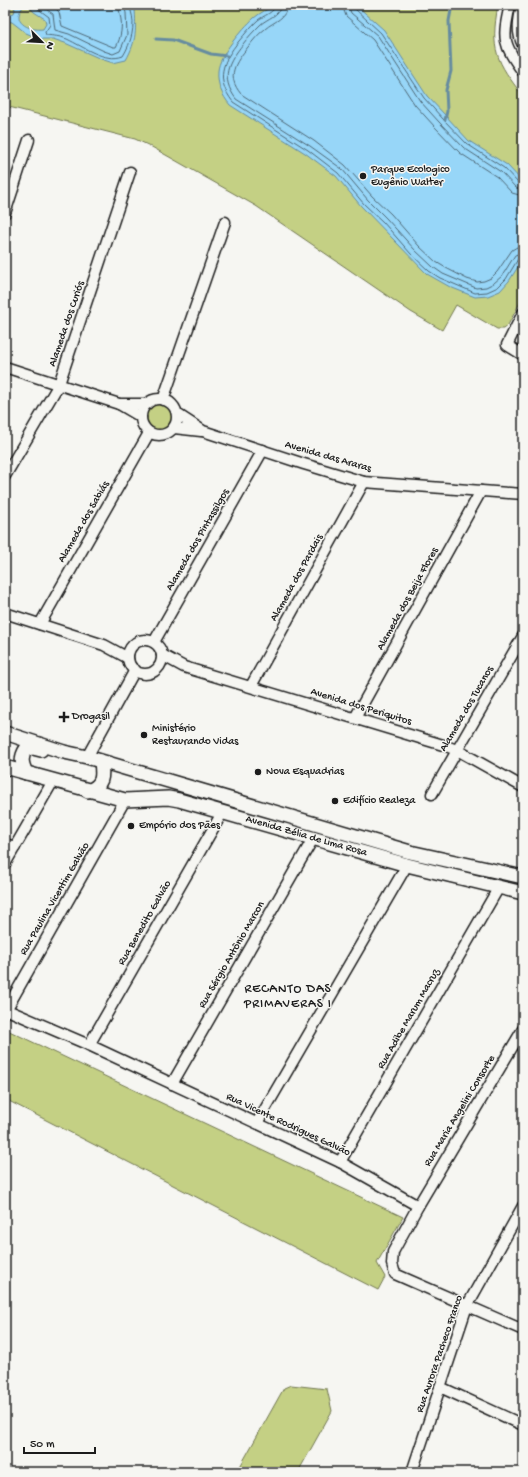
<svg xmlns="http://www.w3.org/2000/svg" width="528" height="1477" font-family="'Gochi Hand',sans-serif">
	<rect width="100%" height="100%" fill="#f6f6f2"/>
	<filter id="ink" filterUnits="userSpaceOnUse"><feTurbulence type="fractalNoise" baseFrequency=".025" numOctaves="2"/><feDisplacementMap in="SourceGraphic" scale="8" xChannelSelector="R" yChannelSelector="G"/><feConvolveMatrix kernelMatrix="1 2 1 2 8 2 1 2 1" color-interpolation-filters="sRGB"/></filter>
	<g filter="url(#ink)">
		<g fill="#c4d084" stroke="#707650">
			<path d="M5,5h493c-8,45 -2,56 25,91v201l-15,28 -5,4h-6l-41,-24 -14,25 -31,-18 -155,-106 -106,-60 -15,-7 -130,-33z"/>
			<circle cx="160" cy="418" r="15"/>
			<polygon points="5,1029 403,1217 377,1263 385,1277 378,1290 5,1099"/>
			<polygon points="291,1385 327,1389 332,1411 298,1472 237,1472 284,1388"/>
		</g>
		<g fill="#97d6f8" stroke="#668ca0" fill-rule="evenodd">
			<path d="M14,5h117l4,3c1,22 2,32 -9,52l-13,3 -12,-4 -36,-16 -12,-4h-13l-14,-6 -14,-11 -7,-1v-6l9,-2 1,-3zM28,5l6,7 11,7 1,5 -3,5c-15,2 -33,-8 -19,-23z"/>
			<path d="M275,5h81l28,25 43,66 19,20 23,25 38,24 16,17v77l-14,22 -9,10 -12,5 -13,1 -25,-10 -23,-13 -66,-68 -25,-30 -31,-23 -75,-48c-8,-10 -13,-20 -12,-34 1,-16 24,-42 36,-53 7,-6 14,-9 21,-13z"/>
		</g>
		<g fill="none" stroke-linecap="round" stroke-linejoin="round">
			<g stroke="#4d6674" stroke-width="1">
				<path d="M33,5l16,12 1,8 -5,7 1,3c7,1 14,1 21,4 17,8 38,24 56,17 8,-13 13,-30 8,-45 0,-2 -1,-4 -2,-6"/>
				<polyline points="40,5 53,14 55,30 69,34 104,51 113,54 120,51 127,35 126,13 124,5"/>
				<path d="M52,5l7,7 3,14 51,21h3c5,-9 7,-22 4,-32 0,-4 -2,-6 -2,-10"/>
				<path d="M276,5c-1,7 -13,11 -18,15 -7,6 -13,14 -19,21 -17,21 -24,38 -6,61l75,48 30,23 26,31 19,18 28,32 18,17 11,7 35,15 12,-1 11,-5 8,-8 12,-20 5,-2"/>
				<path d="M281,5c-1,11 -14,13 -21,20 -6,6 -12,12 -17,19 -15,19 -23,33 -7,55l74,47 32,23 26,31 18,18 29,32 18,17 10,7 33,14 10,-1 8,-4 8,-7 13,-21 8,-3"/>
				<path d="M287,5c0,14 -13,16 -22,24 -7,5 -12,12 -17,18 -13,16 -22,29 -7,47l73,47 31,24 27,31 19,18 28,32 17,16 10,6 21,11 10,3 7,-1 7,-3 6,-6 15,-22 5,-3 6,-1"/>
				<polyline points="342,5 346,16 373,40 415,105 435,127 460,153 497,177 512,193 523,196"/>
				<polyline points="348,5 351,13 378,36 420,101 439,122 464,148 501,172 516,188 523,190"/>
				<polyline points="354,5 355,9 381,33 424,98 443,119 467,144 504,168 519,184 523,185"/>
			</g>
			<g stroke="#668ca0" stroke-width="3">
				<polyline points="156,39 173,40 211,54 227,56"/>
				<polyline points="445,120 447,111 446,90 451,71 449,21 452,5"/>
			</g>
			<defs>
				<g id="minor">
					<path d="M510,5c-8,34 -7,39 13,67"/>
					<path d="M522,5c-3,14 -6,27 1,40"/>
					<polyline points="5,213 29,140"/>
					<polyline points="523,313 507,345 523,355"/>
					<polyline points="5,367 119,404 147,404"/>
					<circle cx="159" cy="417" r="18"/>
					<polyline points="163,400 225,222"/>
					<polyline points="119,404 141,417"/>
					<polyline points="177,414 203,431 304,464 364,482 523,494"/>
					<polyline points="174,428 201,431"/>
					<polyline points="5,476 59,384 130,172"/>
					<polyline points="5,613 104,645 128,658"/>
					<polyline points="40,624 149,433"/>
					<circle cx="145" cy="657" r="17"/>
					<polyline points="154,642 263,450"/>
					<polyline points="162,655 184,667 443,745 457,750 523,787"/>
					<polyline points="251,686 364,482"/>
					<polyline points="355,718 481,491"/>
					<polyline points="87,757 135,670"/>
					<polyline points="432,794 523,636"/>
					<polyline points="5,844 15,847"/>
					<polyline points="5,864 53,781"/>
					<polyline points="5,1009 89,1045 340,1162 418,1206 393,1252 392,1264 395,1274 523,1330"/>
					<polyline points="6,1010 125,800"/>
					<polyline points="89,1045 222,813"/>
					<polyline points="172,1084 314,837"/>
					<polyline points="257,1123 407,865"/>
					<polyline points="340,1162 499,887"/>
					<polyline points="418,1206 523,1029"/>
					<polyline points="440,1387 523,1425"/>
					<polyline points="412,1472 467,1306 523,1206"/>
				</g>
				<g id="major">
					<polyline points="5,733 64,752 87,757 410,852 523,877"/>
					<path id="s1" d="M5,767l120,33 43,-2 11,2 228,65 116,28"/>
					<path d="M26,773c-4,-9 -6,-15 0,-24l7,-1 8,2"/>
					<path d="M88,791c15,-6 15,-14 13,-29"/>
				</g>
			</defs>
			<use href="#minor" stroke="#1c1c1c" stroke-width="13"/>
			<use href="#major" stroke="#1c1c1c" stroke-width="16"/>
			<use href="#minor" stroke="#f6f6f2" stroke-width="10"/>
			<use href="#major" stroke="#f6f6f2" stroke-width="13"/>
		</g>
	</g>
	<g fill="#1c1c1c" stroke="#f6f6f2" stroke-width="1.5">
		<circle cx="363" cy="176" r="4"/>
		<path d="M62 711h4v4h4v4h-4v4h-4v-4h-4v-4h4z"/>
		<circle cx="144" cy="735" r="4"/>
		<circle cx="258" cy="772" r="4"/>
		<circle cx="335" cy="801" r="4"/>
		<circle cx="131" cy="826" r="4"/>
	</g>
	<g text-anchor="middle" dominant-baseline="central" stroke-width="3" stroke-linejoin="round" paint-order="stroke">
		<g font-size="11" fill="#1c1c1c" stroke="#f6f6f2" text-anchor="start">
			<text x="371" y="170">Parque Ecologico<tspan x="371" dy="13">Eugênio Walter</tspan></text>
			<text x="72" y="717">Drogasil</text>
			<text x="152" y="729">Ministério<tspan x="152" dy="13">Restaurando Vidas</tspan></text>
			<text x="266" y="772">Nova Esquadrias</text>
			<text x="343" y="801">Edifício Realeza</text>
			<text x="139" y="826">Empório dos Pães</text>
		</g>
		<g font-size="11" fill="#1c1c1c" stroke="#f6f6f2">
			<text transform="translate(67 324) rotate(-71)">Alameda dos Curiós</text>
			<text transform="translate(328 457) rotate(16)">Avenida das Araras</text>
			<text transform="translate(84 522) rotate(-60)">Alameda dos Sabiás</text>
			<text transform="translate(198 540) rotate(-60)">Alameda dos Pintassilgos</text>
			<text transform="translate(297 578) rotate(-61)">Alameda dos Pardais</text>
			<text transform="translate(408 599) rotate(-61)">Alameda dos Beija Flores</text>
			<text transform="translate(361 707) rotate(17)">Avenida dos Periquitos</text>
			<text transform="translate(467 709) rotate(-60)">Alameda dos Tucanos</text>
			<text stroke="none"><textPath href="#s1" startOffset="311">Avenida Zélia de Lima Rosa</textPath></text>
			<text transform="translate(55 899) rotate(-60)">Rua Paulina Vicentim Galvão</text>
			<text transform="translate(145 923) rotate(-60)">Rua Benedito Galvão</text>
			<text transform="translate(232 955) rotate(-60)">Rua Sérgio Antônio Marcon</text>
			<text transform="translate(409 1019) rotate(-60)">Rua Adibe Marum Macruz</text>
			<text transform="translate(460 1111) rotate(-59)">Rua Maria Angelini Consorte</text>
			<text transform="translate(288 1125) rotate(25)">Rua Vicente Rodrigues Galvão</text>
			<text transform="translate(440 1354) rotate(-71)">Rua Aurora Pacheco Franco</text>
		</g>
		<g font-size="13" letter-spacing="1" fill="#1c1c1c" stroke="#f6f6f2">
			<text x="288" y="989">RECANTO DAS<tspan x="288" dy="15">PRIMAVERAS I</tspan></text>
		</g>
	</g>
	<rect width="528" height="1477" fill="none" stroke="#f6f6f2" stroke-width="20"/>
	<rect x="10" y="10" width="508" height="1457" fill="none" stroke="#1c1c1c" stroke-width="1.5" filter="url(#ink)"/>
	<g transform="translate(42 42) rotate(114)" stroke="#f6f6f2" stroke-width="3" paint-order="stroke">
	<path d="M0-3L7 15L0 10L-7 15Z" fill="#1c1c1c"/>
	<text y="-6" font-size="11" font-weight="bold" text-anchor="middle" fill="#1c1c1c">N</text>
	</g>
	<path d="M24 1447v6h71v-6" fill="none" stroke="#1c1c1c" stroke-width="2"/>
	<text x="30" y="1447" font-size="12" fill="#1c1c1c" stroke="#f6f6f2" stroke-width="3" paint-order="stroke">50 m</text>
</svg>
